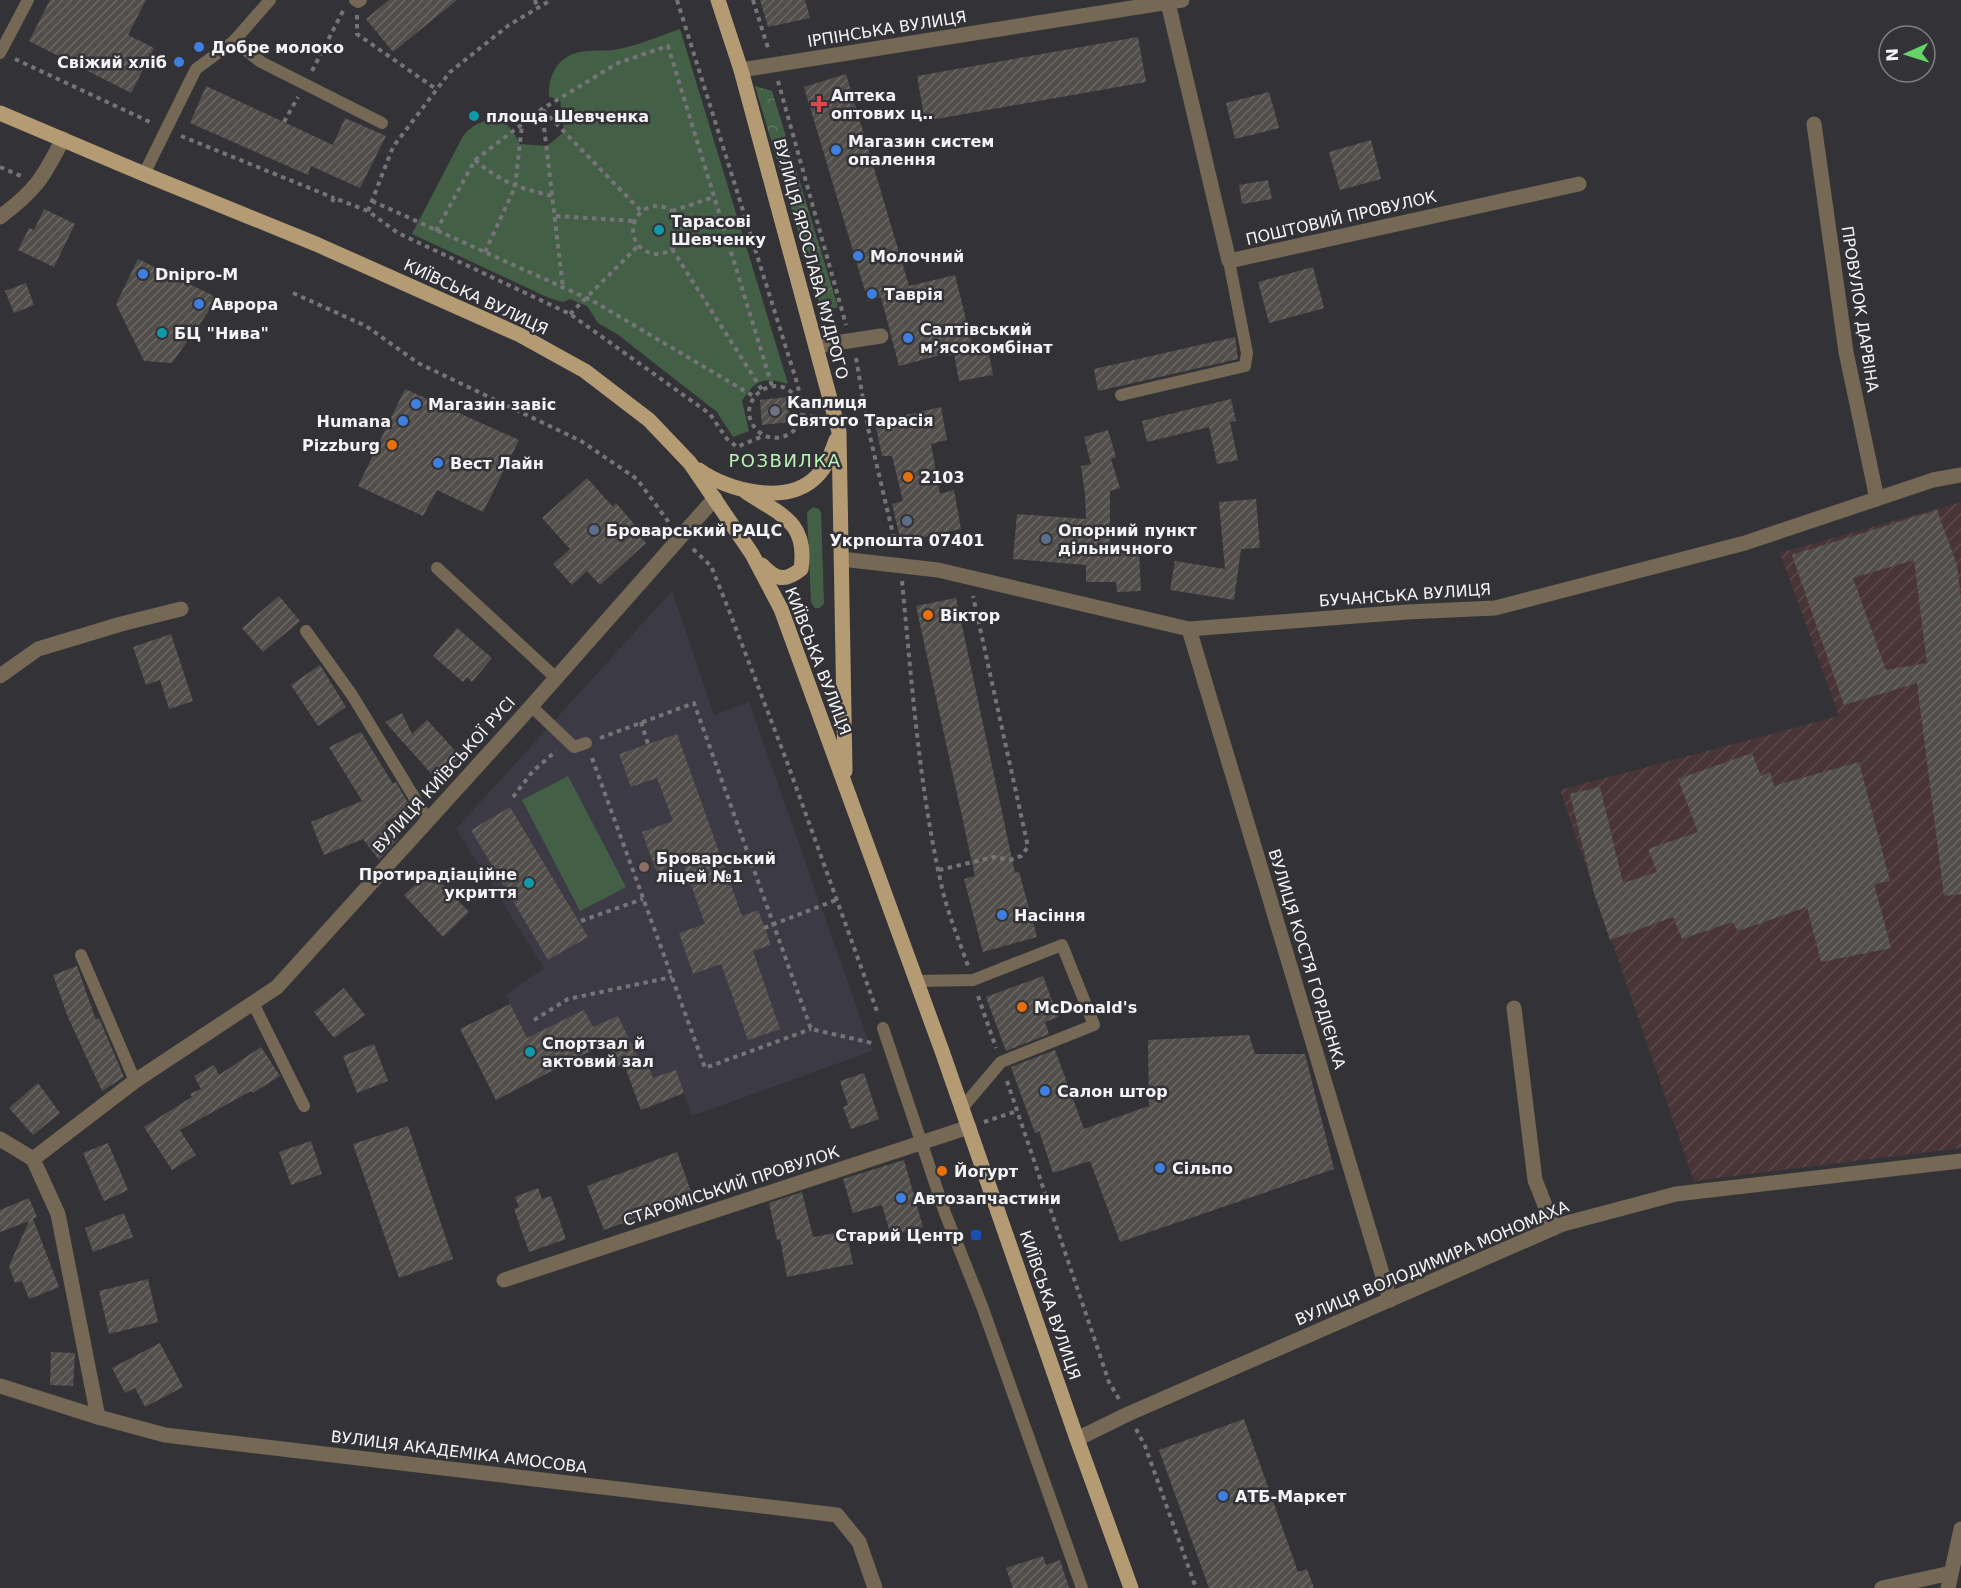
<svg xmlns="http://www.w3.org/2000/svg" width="1961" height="1588" font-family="'DejaVu Sans',sans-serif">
	<defs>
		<pattern id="industrial-furrows" width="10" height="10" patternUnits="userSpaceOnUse" patternTransform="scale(1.5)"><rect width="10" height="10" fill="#493537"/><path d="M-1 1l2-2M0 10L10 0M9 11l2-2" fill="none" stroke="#5b494b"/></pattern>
		<pattern id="forest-crowns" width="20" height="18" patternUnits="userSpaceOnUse" patternTransform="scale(1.5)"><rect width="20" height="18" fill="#436047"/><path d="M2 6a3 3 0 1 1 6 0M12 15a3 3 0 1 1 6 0" fill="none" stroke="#5f7762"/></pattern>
		<pattern id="building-hatch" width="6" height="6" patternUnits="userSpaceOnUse" patternTransform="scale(1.5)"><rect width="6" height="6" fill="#524e4b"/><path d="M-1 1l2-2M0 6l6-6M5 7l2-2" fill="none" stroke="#6c6866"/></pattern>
	</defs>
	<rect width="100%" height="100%" fill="#333337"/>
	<polygon fill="url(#industrial-furrows)" points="1961,502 1961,1148 1694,1181 1560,790 1839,716 1780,553"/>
	<polygon fill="#3c3a44" points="672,591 714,715 749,702 872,1051 692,1116 684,1093 641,1110 624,1064 617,1066 607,1043 496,1100 460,1029 510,1004 506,995 544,968 456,829"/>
	<g fill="#436047">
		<path d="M680,29l108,355c-24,-8 -33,-4 -46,17l7,30 -16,6 -16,-25 -100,-78 -19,-11 -11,-17 -17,-7 -7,3 -14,-4 -137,-64 50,-96c9,-15 33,-25 47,-11 5,5 8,12 11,17l27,2 17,-14 -4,-33 -11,-2c-1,-27 13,-45 40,-46 8,-1 16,0 24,-1 21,-3 47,-14 67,-21z"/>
		<polygon points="813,507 819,509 821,512 824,604 819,608 815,608 811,602 807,512"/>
		<polygon points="568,776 626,887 580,911 522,800"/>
	</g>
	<polygon fill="url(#forest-crowns)" points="755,86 772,91 838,307 822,312"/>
	<g fill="url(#building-hatch)" fill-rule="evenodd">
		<polygon points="50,0 146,0 128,35 154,48 131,93 29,41"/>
		<polygon points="389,0 457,0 393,52 366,19"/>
		<polygon points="760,0 805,0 810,18 768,27"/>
		<polygon points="1138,37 1146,82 925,121 917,76"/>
		<polygon points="846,74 909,286 955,275 974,352 988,349 993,375 959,381 954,354 948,356 948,353 899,366 881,297 868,301 804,87"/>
		<polygon points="206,86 333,145 345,118 386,136 360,188 311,166 308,175 190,123"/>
		<polygon points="1269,92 1279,128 1235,139 1226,103"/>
		<polygon points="1371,140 1381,179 1340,190 1329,152"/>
		<polygon points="1268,180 1272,199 1242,204 1239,185"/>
		<polygon points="44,209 75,224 54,267 18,250 29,228 34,230"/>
		<polygon points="138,259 218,298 172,363 144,361 116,304"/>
		<polygon points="1313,267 1324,308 1269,323 1258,282"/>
		<polygon points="26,283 34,305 14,313 5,291"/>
		<polygon points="1235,337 1238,359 1098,391 1094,369"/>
		<polygon points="405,389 519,440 483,512 437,490 423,516 358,486"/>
		<polygon points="788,397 790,422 762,425 760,400"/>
		<polygon points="1231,399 1236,421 1230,422 1238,460 1217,464 1209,427 1147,442 1142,421"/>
		<polygon points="941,407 947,440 931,444 940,494 954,490 961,529 901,542 892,504 903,501 892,456 882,456 875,422"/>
		<polygon points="1108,430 1116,457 1111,459 1120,488 1110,491 1110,554 1139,552 1141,591 1117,592 1116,582 1086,582 1086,565 1013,559 1017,514 1086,519 1085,494 1081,466 1091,464 1084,437"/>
		<polygon points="587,478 613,507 616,503 635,525 632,528 646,543 600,585 587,571 572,585 553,564 570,549 542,518"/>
		<polygon points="1256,499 1260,548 1241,549 1234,600 1170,590 1175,561 1225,569 1219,502"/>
		<path d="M1937,510l20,55 4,35v294l-17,2 -27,-213 -73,22 -52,-150zM1914,560l13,103 -41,7 -33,-92z"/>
		<polygon points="279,596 300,621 263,652 242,628"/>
		<polygon points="956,598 1015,873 1019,872 1037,937 983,952 964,879 975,876 916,606"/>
		<polygon points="457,628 492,658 472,682 467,677 463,682 433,656"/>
		<polygon points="171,634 193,701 169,709 160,680 146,685 133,647"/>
		<polygon points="320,665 346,707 318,726 291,685"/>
		<polygon points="402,713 412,734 427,720 461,757 436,779 385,722"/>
		<polygon points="361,732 393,784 396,782 411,808 385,823 398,839 379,860 363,839 324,855 311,822 362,801 329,747"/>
		<polygon points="677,734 742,916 758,910 771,945 753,951 780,1029 748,1040 721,964 693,974 679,933 705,924 683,863 657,873 642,832 673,821 657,778 631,787 619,754"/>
		<polygon points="1752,753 1761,776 1770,772 1774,786 1859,762 1890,881 1874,884 1891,948 1821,962 1807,907 1738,931 1732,922 1682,939 1673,917 1610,940 1594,893 1570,794 1600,787 1623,883 1657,872 1648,849 1698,832 1678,779"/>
		<polygon points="510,807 588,937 548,960 471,830"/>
		<polygon points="430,871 469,912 443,937 404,895"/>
		<polygon points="77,966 96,1020 99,1018 124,1077 102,1091 68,1017 53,975"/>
		<polygon points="1043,976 1058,1017 1045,1022 1049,1034 1006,1051 986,997"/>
		<polygon points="344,988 365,1015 334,1038 314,1012"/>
		<polygon points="510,1004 527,1038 584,1010 593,1027 618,1016 641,1064 647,1061 653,1078 676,1070 684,1093 641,1110 624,1064 617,1066 607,1042 496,1100 460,1029"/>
		<polygon points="1249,1035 1255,1054 1305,1054 1334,1169 1120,1242 1090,1161 1053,1173 1039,1131 1035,1133 1011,1067 1055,1050 1084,1129 1149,1106 1148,1040"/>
		<polygon points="374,1044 388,1081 357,1093 343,1056"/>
		<polygon points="261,1047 280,1076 253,1093 251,1091 180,1130 196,1155 172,1170 144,1127 192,1097 190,1094 201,1089 194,1076 214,1065 219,1075"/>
		<polygon points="864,1073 879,1119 851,1129 843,1107 848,1105 840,1081"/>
		<polygon points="38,1083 60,1113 33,1135 9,1108"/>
		<polygon points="408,1126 453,1259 399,1278 353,1144"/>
		<polygon points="311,1141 322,1174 291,1185 279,1152"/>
		<polygon points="108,1143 128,1190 104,1201 83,1153"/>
		<polygon points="677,1152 693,1197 604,1230 587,1186"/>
		<polygon points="904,1160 923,1227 891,1236 882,1205 853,1213 843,1179"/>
		<polygon points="538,1188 542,1199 551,1196 566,1239 529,1252 514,1209 519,1207 515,1197"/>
		<polygon points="802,1192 813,1237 846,1231 853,1264 787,1277 780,1239 777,1240 769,1203"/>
		<polygon points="29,1198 37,1217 33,1219 59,1287 29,1299 22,1281 15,1283 9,1266 29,1221 0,1232 0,1210"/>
		<polygon points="124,1213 133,1237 93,1252 85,1228"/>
		<polygon points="148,1279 158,1322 109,1334 99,1291"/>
		<polygon points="160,1343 183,1387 145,1407 135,1388 125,1393 112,1368"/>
		<polygon points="51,1352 75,1353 73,1386 50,1385"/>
		<polygon points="1244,1419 1298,1572 1307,1569 1314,1588 1209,1588 1159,1450"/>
		<polygon points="1043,1556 1046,1565 1060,1560 1069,1588 1013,1588 1006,1568"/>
	</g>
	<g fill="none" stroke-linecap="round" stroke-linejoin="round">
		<g stroke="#757578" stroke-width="4" stroke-dasharray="4.5 4.5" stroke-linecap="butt">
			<polyline points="535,0 537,7"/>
			<path d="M677,0l121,386c1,10 5,22 3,32 -4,19 -30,27 -44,12 -28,-29 26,-69 44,-23"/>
			<polyline points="753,0 768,48"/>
			<polyline points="357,15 357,34 436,89"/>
			<polyline points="15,59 152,123"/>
			<polyline points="312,71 344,9"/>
			<polyline points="778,81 846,325"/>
			<polyline points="542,110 563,288"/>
			<polyline points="543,110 641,211"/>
			<polyline points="284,122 298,97"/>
			<polyline points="181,136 334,198"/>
			<path d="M475,160c25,22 46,29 78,36"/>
			<polyline points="0,167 21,176"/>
			<polyline points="372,201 593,301 755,397"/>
			<polyline points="332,202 334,198 368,211 398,233 570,314 710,414 727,439 737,447 763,436"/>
			<circle cx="657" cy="230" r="24"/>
			<polyline points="368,211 393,147 450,72 509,25 551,0"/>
			<polyline points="672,211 714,197"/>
			<polyline points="556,216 634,221"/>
			<polyline points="436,231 475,160 542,109 618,63 668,46 772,386"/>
			<polyline points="672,249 762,390"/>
			<polyline points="485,252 515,187 522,125"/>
			<polyline points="293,293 366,326 418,363 581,441 637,479 670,524"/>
			<polyline points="570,314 638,246"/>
			<polyline points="856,358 868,428 896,547"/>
			<polyline points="801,415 817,417"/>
			<polyline points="693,549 711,566 730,613 787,762 878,1014"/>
			<path d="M902,581c10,103 17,206 40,307 6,26 17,52 26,78"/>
			<polyline points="641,722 648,744"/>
			<polyline points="600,738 694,703 811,1029 872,1043"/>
			<polyline points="592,758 705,1068 811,1029"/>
			<polyline points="513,797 533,771 556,751"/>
			<polyline points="939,870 994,857 1010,860 1021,856 1028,847 973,596"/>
			<polyline points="581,921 643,899"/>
			<polyline points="764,928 836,900"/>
			<polyline points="978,996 996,1048"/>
			<polyline points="534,1020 568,999 672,977"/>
			<polyline points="1007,1081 1109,1382 1119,1399"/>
			<polyline points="984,1122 1017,1111"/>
			<polyline points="1136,1429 1145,1446 1196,1588"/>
		</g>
		<g stroke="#756855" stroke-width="12">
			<polyline points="355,0 358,2 361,0"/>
			<polyline points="234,41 261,62 382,123"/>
			<polyline points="0,53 28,0"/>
			<polyline points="144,174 196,69 234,41 270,0"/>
			<polyline points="1121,395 1245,366 1247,353 1229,261"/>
			<polyline points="437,568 556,678"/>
			<polyline points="306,631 352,695 428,820"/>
			<polyline points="531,706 574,747 586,743"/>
			<polyline points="81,955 135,1081"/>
			<polyline points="917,981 973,980 1062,945 1094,1025 1001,1062 962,1108"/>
			<polyline points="253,1003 304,1106"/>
			<polyline points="883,1028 945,1213 982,1306 1082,1588"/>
		</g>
		<g stroke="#756855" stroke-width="15">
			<polyline points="1168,3 1229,261 1579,184"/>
			<polyline points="741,70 1182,0"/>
			<polyline points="1814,124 1846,352 1877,499"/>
			<path d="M0,217c36,-27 43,-39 63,-78"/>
			<polyline points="816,346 881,336"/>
			<polyline points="841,559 938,570 1189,629 1407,612 1495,608 1745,543 1933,480 1961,475"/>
			<polyline points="1189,629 1390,1300"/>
			<polyline points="0,676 38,649 121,624 181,609"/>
			<polyline points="1514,1008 1535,1180 1554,1228"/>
			<polyline points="0,1139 33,1159 58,1214 98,1417"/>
			<polyline points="33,1159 135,1081 277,987 519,720 715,498"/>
			<polyline points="504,1280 969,1127"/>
			<polyline points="0,1386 98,1417 165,1435 837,1515 859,1542 875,1588"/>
			<polyline points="1077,1439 1128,1414 1563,1224 1676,1194 1961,1161"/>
			<polyline points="1882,1588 1951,1573"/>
			<polyline points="1948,1588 1961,1529"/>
		</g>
		<g stroke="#b59b74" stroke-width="15">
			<polyline points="718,0 741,70 839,432 845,771"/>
			<polyline points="0,113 144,174 316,244 520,335 585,371 649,420 690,463 752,554 781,609 942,1051 1077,1439 1131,1588"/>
			<path d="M699,470c29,21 88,36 117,7 11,-11 15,-23 20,-37"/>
			<path d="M746,492c35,23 62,30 55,77 -16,13 -25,11 -39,-4"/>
		</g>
	</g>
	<g fill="#3f7fe0" stroke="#333337" stroke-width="2">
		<circle cx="199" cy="47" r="6"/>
		<circle cx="179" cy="62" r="6"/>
		<circle cx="836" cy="150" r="6"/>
		<circle cx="858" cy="256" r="6"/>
		<circle cx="143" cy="274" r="6"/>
		<circle cx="872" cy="294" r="6"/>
		<circle cx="199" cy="304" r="6"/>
		<circle cx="908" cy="338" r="6"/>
		<circle cx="416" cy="404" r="6"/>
		<circle cx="403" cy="421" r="6"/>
		<circle cx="438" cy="463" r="6"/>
		<circle cx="1002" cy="915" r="6"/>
		<circle cx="1045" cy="1091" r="6"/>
		<circle cx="1160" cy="1168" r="6"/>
		<circle cx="901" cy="1198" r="6"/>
		<circle cx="1223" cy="1496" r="6"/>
	</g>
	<path fill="#e0444e" stroke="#333337" stroke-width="2" d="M816 95h6v6h6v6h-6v6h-6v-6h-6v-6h6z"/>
	<g fill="#0f9aa8" stroke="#333337" stroke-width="2">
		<circle cx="474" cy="116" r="6"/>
		<circle cx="659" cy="230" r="6"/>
		<circle cx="162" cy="333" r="6"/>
		<circle cx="529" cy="883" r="6"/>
		<circle cx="530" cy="1052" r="6"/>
	</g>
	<circle fill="#6b7280" stroke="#333337" stroke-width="2" cx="775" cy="411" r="6"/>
	<g fill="#e8710a" stroke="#333337" stroke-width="2">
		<circle cx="392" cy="445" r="6"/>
		<circle cx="908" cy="477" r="6"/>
		<circle cx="928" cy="615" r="6"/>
		<circle cx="1022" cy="1007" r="6"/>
		<circle cx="942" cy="1171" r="6"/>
	</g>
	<g fill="#5c6f8a" stroke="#333337" stroke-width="2">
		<circle cx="907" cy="521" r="6"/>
		<circle cx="594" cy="530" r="6"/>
		<circle cx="1046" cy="539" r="6"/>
	</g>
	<circle fill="#8d6e63" stroke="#333337" stroke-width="2" cx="644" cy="867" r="6"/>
	<rect fill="#1a4fb4" stroke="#333337" stroke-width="2" x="970" y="1229" width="12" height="12" rx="3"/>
	<g text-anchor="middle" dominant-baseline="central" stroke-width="5" stroke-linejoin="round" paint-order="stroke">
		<g font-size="16" fill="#f4f4f6" stroke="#333337">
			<text transform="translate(887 29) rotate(-9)">ІРПІНСЬКА ВУЛИЦЯ</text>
			<text transform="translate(1341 218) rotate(-13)">ПОШТОВИЙ ПРОВУЛОК</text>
			<text transform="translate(811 259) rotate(75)">ВУЛИЦЯ ЯРОСЛАВА МУДРОГО</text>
			<text transform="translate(476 297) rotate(25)">КИЇВСЬКА ВУЛИЦЯ</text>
			<text transform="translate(1860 309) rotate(81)">ПРОВУЛОК ДАРВІНА</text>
			<text transform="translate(1405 595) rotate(-4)">БУЧАНСЬКА ВУЛИЦЯ</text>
			<text transform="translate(818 661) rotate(69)">КИЇВСЬКА ВУЛИЦЯ</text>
			<text transform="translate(444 775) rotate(-48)">ВУЛИЦЯ КИЇВСЬКОЇ РУСІ</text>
			<text transform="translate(1307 959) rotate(73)">ВУЛИЦЯ КОСТЯ ГОРДІЄНКА</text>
			<text transform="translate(731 1186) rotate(-18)">СТАРОМІСЬКИЙ ПРОВУЛОК</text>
			<text transform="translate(1432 1263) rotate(-23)">ВУЛИЦЯ ВОЛОДИМИРА МОНОМАХА</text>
			<text transform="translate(1050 1305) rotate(71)">КИЇВСЬКА ВУЛИЦЯ</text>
			<text transform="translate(459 1452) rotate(7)">ВУЛИЦЯ АКАДЕМІКА АМОСОВА</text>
		</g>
		<g font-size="16" font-weight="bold" fill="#f4f4f6" stroke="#333337" text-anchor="start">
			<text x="211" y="47">Добре молоко</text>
			<text x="167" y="62" text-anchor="end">Свіжий хліб</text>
			<text x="831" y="95">Аптека<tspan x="831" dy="18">оптових ц‥</tspan></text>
			<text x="486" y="116">площа Шевченка</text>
			<text x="848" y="141">Магазин систем<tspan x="848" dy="18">опалення</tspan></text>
			<text x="671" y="221">Тарасові<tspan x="671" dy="18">Шевченку</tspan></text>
			<text x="870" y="256">Молочний</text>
			<text x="155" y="274">Dnipro-M</text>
			<text x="884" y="294">Таврія</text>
			<text x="211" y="304">Аврора</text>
			<text x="920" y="329">Салтівський<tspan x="920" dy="18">м’ясокомбінат</tspan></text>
			<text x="174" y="333">БЦ "Нива"</text>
			<text x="787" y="402">Каплиця<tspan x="787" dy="18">Святого Тарасія</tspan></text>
			<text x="428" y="404">Магазин завіс</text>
			<text x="391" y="421" text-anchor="end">Humana</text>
			<text x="380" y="445" text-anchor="end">Pizzburg</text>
			<text x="450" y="463">Вест Лайн</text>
			<text x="920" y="477">2103</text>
			<text x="606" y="530">Броварський РАЦС</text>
			<text x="1058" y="530">Опорний пункт<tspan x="1058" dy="18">дільничного</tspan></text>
			<text x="907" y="540" text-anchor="middle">Укрпошта 07401</text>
			<text x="940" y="615">Віктор</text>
			<text x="656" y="858">Броварський<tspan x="656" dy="18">ліцей №1</tspan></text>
			<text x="517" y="874" text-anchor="end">Протирадіаційне<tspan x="517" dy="18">укриття</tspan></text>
			<text x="1014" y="915">Насіння</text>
			<text x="1034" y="1007">McDonald's</text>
			<text x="542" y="1043">Спортзал й<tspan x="542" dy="18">актовий зал</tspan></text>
			<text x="1057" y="1091">Салон штор</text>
			<text x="1172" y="1168">Сільпо</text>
			<text x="954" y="1171">Йогурт</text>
			<text x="913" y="1198">Автозапчастини</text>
			<text x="964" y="1235" text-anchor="end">Старий Центр</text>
			<text x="1235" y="1496">АТБ-Маркет</text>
		</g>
		<g font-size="18" letter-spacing="1.5" fill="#b9f3b7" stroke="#333337">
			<text x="785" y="460">РОЗВИЛКА</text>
		</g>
	</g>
	<g transform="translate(1907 54) rotate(267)"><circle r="28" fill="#333337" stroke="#808083" stroke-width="1.5"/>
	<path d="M0-4.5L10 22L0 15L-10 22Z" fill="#64d468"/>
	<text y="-9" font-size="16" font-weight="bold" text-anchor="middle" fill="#f4f4f6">N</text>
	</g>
</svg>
